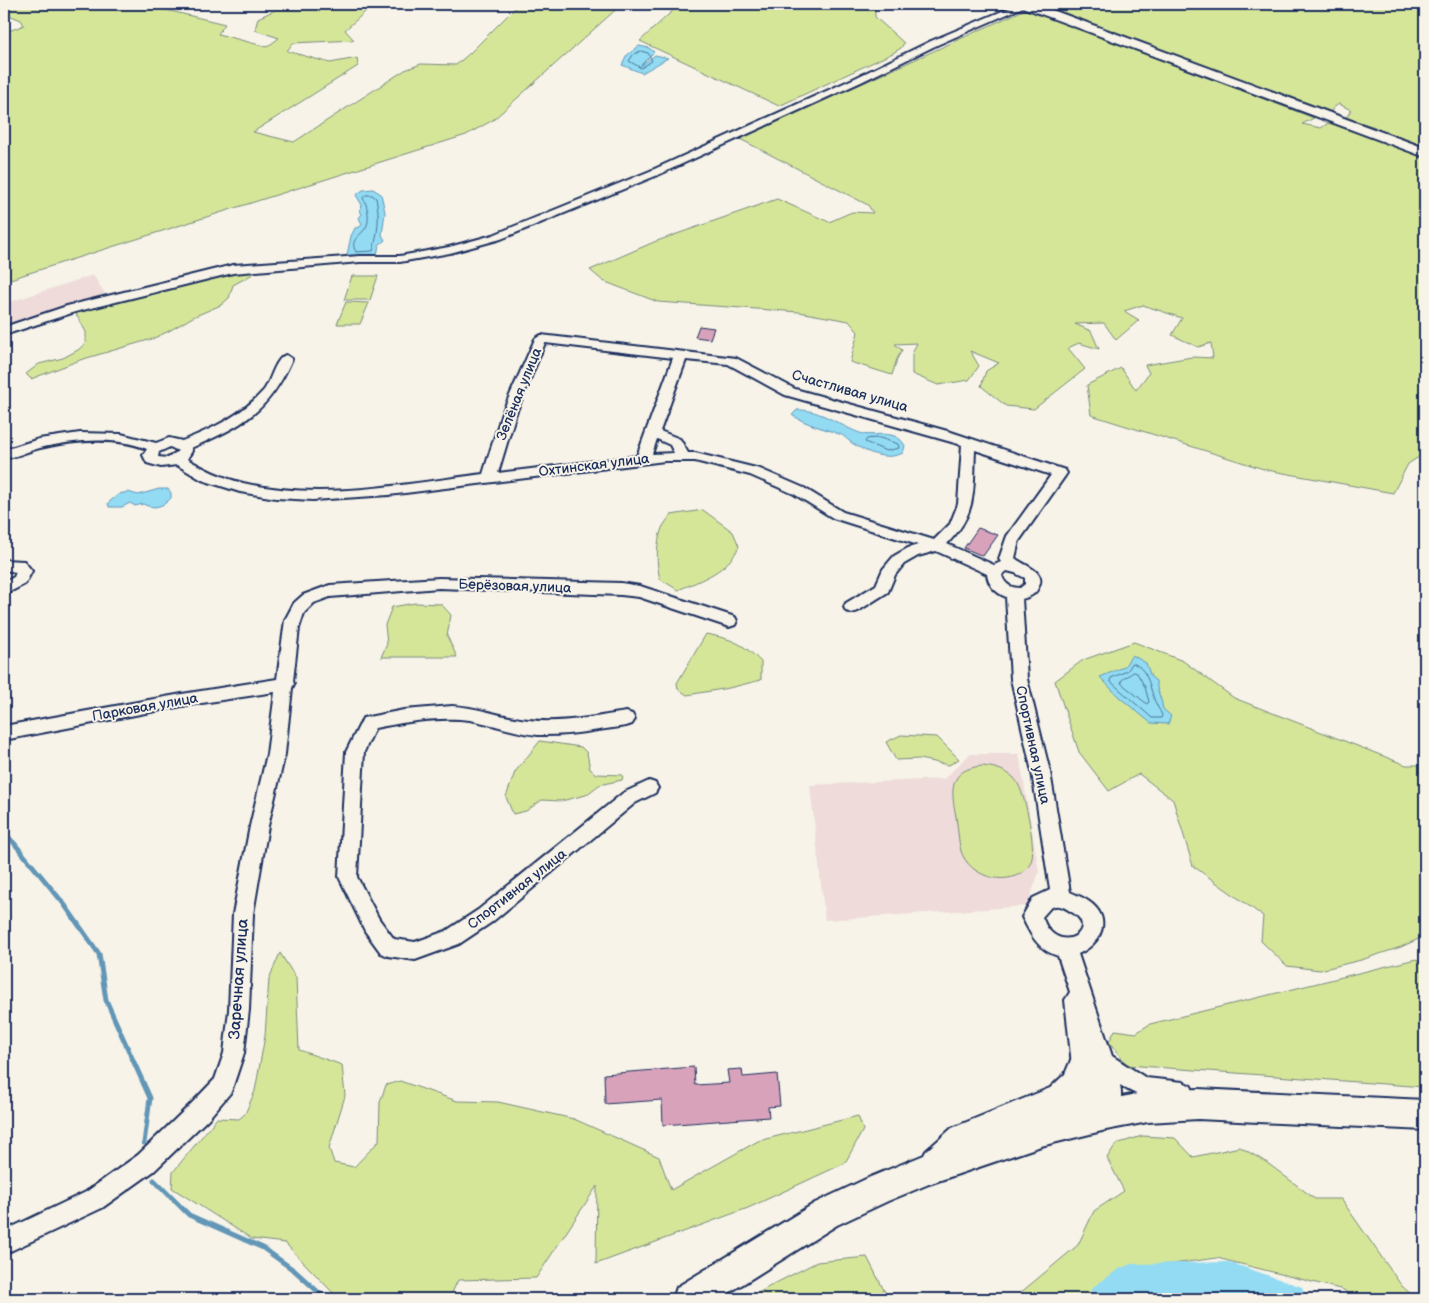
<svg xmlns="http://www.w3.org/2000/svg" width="1429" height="1303" font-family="'Balsamiq Sans',sans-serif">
	<rect width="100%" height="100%" fill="#f7f3e8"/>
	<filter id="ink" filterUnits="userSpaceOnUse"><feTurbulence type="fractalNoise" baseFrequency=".02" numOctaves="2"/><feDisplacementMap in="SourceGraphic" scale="10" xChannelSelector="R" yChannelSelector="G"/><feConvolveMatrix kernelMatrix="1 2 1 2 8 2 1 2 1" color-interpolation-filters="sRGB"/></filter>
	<g filter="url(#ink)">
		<g fill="#eedbda">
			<polygon points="93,275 107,297 4,325 4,304"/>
			<polygon points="970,754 1019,754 1039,872 1027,906 825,920 810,785 944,779"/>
		</g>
		<g fill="#d6e699" stroke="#788a7c">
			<polygon points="4,4 21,4 38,7 60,4 147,4 145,5 225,24 218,34 267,47 279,38 255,30 258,18 288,4 374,4 345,30 354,40 293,43 287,51 330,63 357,58 358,66 253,132 294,142 405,70 421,64 456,65 470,53 519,4 622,4 493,120 466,135 4,281 4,33 24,25 21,20 4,13"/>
			<polygon points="680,4 875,4 875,17 904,43 901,48 893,53 779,106 640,41"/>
			<polygon points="1033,4 1425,4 1425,150 1376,132 1373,128 1375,127 1346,118 1351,110 1339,104 1333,108 1331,112 1316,110"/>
			<polygon points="1026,9 1314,118 1302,124 1321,128 1330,122 1425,158 1425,453 1408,464 1393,493 1267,470 1091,415 1087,385 1121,368 1136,390 1149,373 1145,365 1192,357 1213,358 1211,343 1198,347 1172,335 1182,318 1143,305 1124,311 1139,320 1116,340 1104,323 1075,324 1091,331 1099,349 1079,343 1068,348 1085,369 1034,409 1006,406 981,386 986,371 999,363 970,351 979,366 969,380 938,385 912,374 912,354 917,343 895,344 902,350 897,359 892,375 850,362 858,332 849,321 799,312 658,302 603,281 590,270 654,242 777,199 829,222 852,212 873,213 868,205 740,139"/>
			<polygon points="254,269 256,271 253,274 233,285 229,298 221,305 193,317 169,331 152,339 80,360 31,379 26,374 39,364 63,358 78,350 86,343 86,332 76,314 78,311 228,272"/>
			<polygon points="352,276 378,276 370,300 344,300"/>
			<polygon points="346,302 369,303 360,324 337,324"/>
			<path d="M703,510l30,22 6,14c-10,25 -38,34 -61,44l-18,-11c-4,-15 -4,-36 2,-51 2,-4 6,-9 9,-13z"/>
			<polygon points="415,603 441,604 451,615 447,636 457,657 381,657 387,644 385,625 392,607"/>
			<path d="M706,634c26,5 37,9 55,28v18l-32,8 -42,7 -9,-6 -1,-6z"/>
			<polygon points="1134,642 1183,661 1234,698 1406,765 1425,765 1425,936 1401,947 1361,960 1320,970 1287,966 1261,941 1263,916 1193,866 1173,800 1139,774 1109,791 1079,752 1055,681 1083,660"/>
			<polygon points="901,735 937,737 959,759 949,765 919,759 896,760 886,742"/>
			<polygon points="540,741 581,747 587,753 590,769 596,774 623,775 622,780 599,785 586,795 561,801 542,800 526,811 513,814 506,797 515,772"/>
			<path d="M982,766c12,1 23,4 32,12 11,11 21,65 18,80 -1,5 -4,10 -8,13 -20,16 -55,5 -63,-20 -3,-11 -3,-23 -5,-34 -2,-12 -6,-27 0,-38 5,-9 16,-12 26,-13z"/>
			<polygon points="280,953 296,978 299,1050 342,1065 345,1096 329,1148 334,1163 354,1167 379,1141 380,1102 386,1085 400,1081 457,1101 498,1102 574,1119 659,1157 671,1190 758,1141 858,1116 863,1130 845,1163 748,1208 596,1264 597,1186 536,1278 458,1280 449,1299 339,1299 285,1243 252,1239 172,1188 173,1172 217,1118 239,1119 245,1114 255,1091 265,1036 269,979"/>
			<polygon points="1416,959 1425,968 1425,1087 1127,1065 1109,1042 1115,1030 1136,1033 1150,1024"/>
			<polygon points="1142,1136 1175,1138 1193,1157 1240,1147 1266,1162 1315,1199 1341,1199 1401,1285 1416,1299 1354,1299 1344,1290 1217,1258 1127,1270 1082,1299 1013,1299 1078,1245 1094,1211 1124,1191 1107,1158 1116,1144"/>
			<polygon points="867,1257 887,1296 886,1299 748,1299 772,1285 817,1262"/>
		</g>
		<g fill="#92dbf3" stroke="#6296b7">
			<polygon points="639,46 649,48 654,52 639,67 655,55 668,58 642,73 622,65 626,56"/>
			<polygon points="373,189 381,194 385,212 382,235 385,240 379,245 377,255 351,258 347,255 351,236 355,228 360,227 362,224 359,218 362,214 360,211 362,205 356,195 363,190"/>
			<path d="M797,410c25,-1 43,17 66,24 13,3 33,-6 42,12l-2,7c-17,8 -36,0 -51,-10 -4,-2 -8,-8 -13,-9 -16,-6 -32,-9 -47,-19z"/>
			<path d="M159,489h9l3,4v5c-7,8 -17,12 -28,6l-8,2 -5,-3 -8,4h-13l-1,-4 11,-9 9,-2 10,3z"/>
			<path d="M1132,655l14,8 5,14 5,4c1,11 6,18 7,28l8,7 -3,8 -17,-1 -32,-26 -19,-20 24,-10z"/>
		</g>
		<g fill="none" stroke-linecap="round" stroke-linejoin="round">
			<g stroke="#4b749a" stroke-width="1">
				<polygon points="641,51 648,53 652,61 641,68 629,61 633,55"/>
				<path d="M366,195h6l4,3c4,18 2,35 -3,53l-17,1c-8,-14 7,-16 11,-27 3,-8 0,-21 -4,-27z"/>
				<polygon points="880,438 898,444 899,448 886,451 865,442 867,439"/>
				<path d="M1133,663c14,6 16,20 20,33 2,7 6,13 9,19l-1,3h-9l-42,-37 1,-3 16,-7z"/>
				<polygon points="1134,672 1137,673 1145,687 1149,702 1147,704 1121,683 1122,680"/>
			</g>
			<polyline stroke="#6296b7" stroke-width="4" points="4,831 15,844"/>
			<g stroke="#6296b7" stroke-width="5">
				<polyline points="14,843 64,904 99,954 106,1000 150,1098 144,1143"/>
				<polyline points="154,1180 189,1215 263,1248 295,1271 326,1299"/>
			</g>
			<polygon fill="#92dbf3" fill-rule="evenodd" points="1229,1262 1302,1287 1307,1299 1238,1299 1229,1296 1088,1299 1093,1287 1119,1269 1131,1264"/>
		</g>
		<g fill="#d8a2ba" stroke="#1b2f5e">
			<polygon points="699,326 714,328 710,339 695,337"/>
			<polygon points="978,528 998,535 983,556 964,548"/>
			<polygon points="694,1067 695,1085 729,1083 727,1070 742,1069 743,1077 777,1074 780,1106 768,1107 769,1117 663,1125 662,1100 605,1104 604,1074"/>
		</g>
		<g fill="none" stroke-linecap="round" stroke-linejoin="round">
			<defs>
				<g id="street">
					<polygon points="1019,4 1030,4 937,45 861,82 658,175 501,239 450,253 400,262 360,262 233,273 75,312 4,335 4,327 67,306 233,265 360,256 400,256 449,247 493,235 650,171 855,78 931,41"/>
					<path d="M541,335l195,23 59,31 156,43 114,38 2,3 -2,3 -46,65 -4,17c9,8 33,13 23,30 -3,7 -9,9 -16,11l5,80 23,93 20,120c6,3 13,5 18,9 26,17 13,43 -10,53l34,102 34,22 37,4 8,4 3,7 -3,7c-21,9 -53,-3 -71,-15 3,14 -1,24 -6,38l-8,3 -8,-3 -3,-8 6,-18 -8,-35 -3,10 -7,3 -7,-3 -4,-7 -7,-65 5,-8 -12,-36c-20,-6 -27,-21 -36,-39l11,-19 17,-8 -18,-118 -21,-93 -5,-82c-10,-4 -18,-12 -19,-23l-51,-23 -18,5 -14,8 -9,11 -7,17 -30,19 -6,2 -6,-2 -2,-4 2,-4 30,-18 7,-16 11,-13 14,-8 10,-3 -85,-27 -39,-24 -44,-19 -55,-14h-30l-276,34 -76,5 -37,-2 -36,-6 -38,-12 -25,-15 -16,2 -14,-4 -4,-8 4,-6c-33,-13 -72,-9 -107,-1 -12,3 -24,9 -36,11v-9l35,-11 41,-6 41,1 35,9 13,-5 13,3c30,-12 60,-26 82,-51 7,-9 11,-32 22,-35l6,4c-23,53 -50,67 -101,89l1,3 -5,8c18,10 35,19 56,24 77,18 162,1 240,-9l19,-61 33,-74zM545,343l128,15 -36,98 -139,17 18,-60zM686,360l42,4 57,31 177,50 -4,59 -8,20 -16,16 -91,-28 -39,-24 -44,-19 -65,-16h-7l-8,-14 -20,-8zM657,439l13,6 4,8 -22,1zM170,447l8,4 -10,7 -10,-1 1,-5zM975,450l76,25 -44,61 -8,23 2,3 -7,3 -47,-21c31,-32 26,-53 28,-94zM1007,571l8,2 10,5v6l-5,4c-9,0 -16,-4 -18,-13zM1055,906c6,-1 10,2 15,5 29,15 -2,41 -21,19 -3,-3 -5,-9 -7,-13l8,-9z"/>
					<polygon points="4,560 24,561 32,571 25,584 4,595 4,582 14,577 16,572 4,570"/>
					<polygon points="439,578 621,583 640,586 735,617 737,621 735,625 729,627 639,597 621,595 439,588 330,597 314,603 304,613 299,628 293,681 294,684 292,688 285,754 268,826 253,914 249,1010 244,1053 231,1092 208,1119 154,1171 102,1208 4,1254 4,1231 86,1192 138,1155 192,1103 215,1079 224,1053 229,1010 233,914 250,826 267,754 275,692 182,706 4,740 4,726 182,694 277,679 285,620 294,603 303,595 330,585"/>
					<path d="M452,706c27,1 51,12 77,14 32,4 65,-3 97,-8l6,2 3,5 -3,5 -6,2c-29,4 -58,10 -88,9 -23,-2 -45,-11 -68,-15 -31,-4 -65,2 -95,8l-11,24 -7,125 22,42 15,20 21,3 31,-11 32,-21 145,-117 26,-12 6,2 3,5 -3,5 -20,10 -143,119 -33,22 -44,16 -27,-4 -7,-3 -16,-22 -26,-54 7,-125 17,-34 41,-8z"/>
				</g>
				<g id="secondary">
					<polygon points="1020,4 1036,4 1425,148 1425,157 1022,7"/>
					<polygon points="1083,1051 1093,1055 1098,1065 1102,1091 1111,1099 1148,1092 1198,1089 1425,1100 1425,1130 1198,1119 1148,1122 1106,1130 1041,1146 929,1184 888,1201 837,1225 719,1299 673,1299 677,1287 815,1203 868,1178 924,1155 926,1151 952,1128 1050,1088 1065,1074 1073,1055"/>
				</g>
			</defs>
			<use href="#street" stroke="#1b2f5e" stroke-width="4"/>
			<use href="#secondary" stroke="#1b2f5e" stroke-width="4"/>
			<use href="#street" fill="#f7f3e8" fill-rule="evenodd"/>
			<use href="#secondary" fill="#f7f3e8" fill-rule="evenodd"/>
		</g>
	</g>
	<g text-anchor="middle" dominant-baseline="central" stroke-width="4" stroke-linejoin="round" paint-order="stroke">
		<g font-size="14" fill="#1b2f5e" stroke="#f7f3e8">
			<text transform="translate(850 391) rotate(16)">Счастливая улица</text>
			<text transform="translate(519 394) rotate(-68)">Зелёная улица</text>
			<text transform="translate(594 465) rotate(-7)">Охтинская улица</text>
			<text transform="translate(515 586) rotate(2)">Берёзовая улица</text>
			<text transform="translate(145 707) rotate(-10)">Парковая улица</text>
			<text transform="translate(1033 745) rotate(78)">Спортивная улица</text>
			<text transform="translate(517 889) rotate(-38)">Спортивная улица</text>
		</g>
		<g font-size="16" fill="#1b2f5e" stroke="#f7f3e8">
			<text transform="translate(239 979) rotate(-86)">Заречная улица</text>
		</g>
	</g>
	<rect width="1429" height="1303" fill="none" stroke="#f7f3e8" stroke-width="20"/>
	<rect x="10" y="10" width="1409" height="1283" fill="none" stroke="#1b2f5e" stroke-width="2" filter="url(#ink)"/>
</svg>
